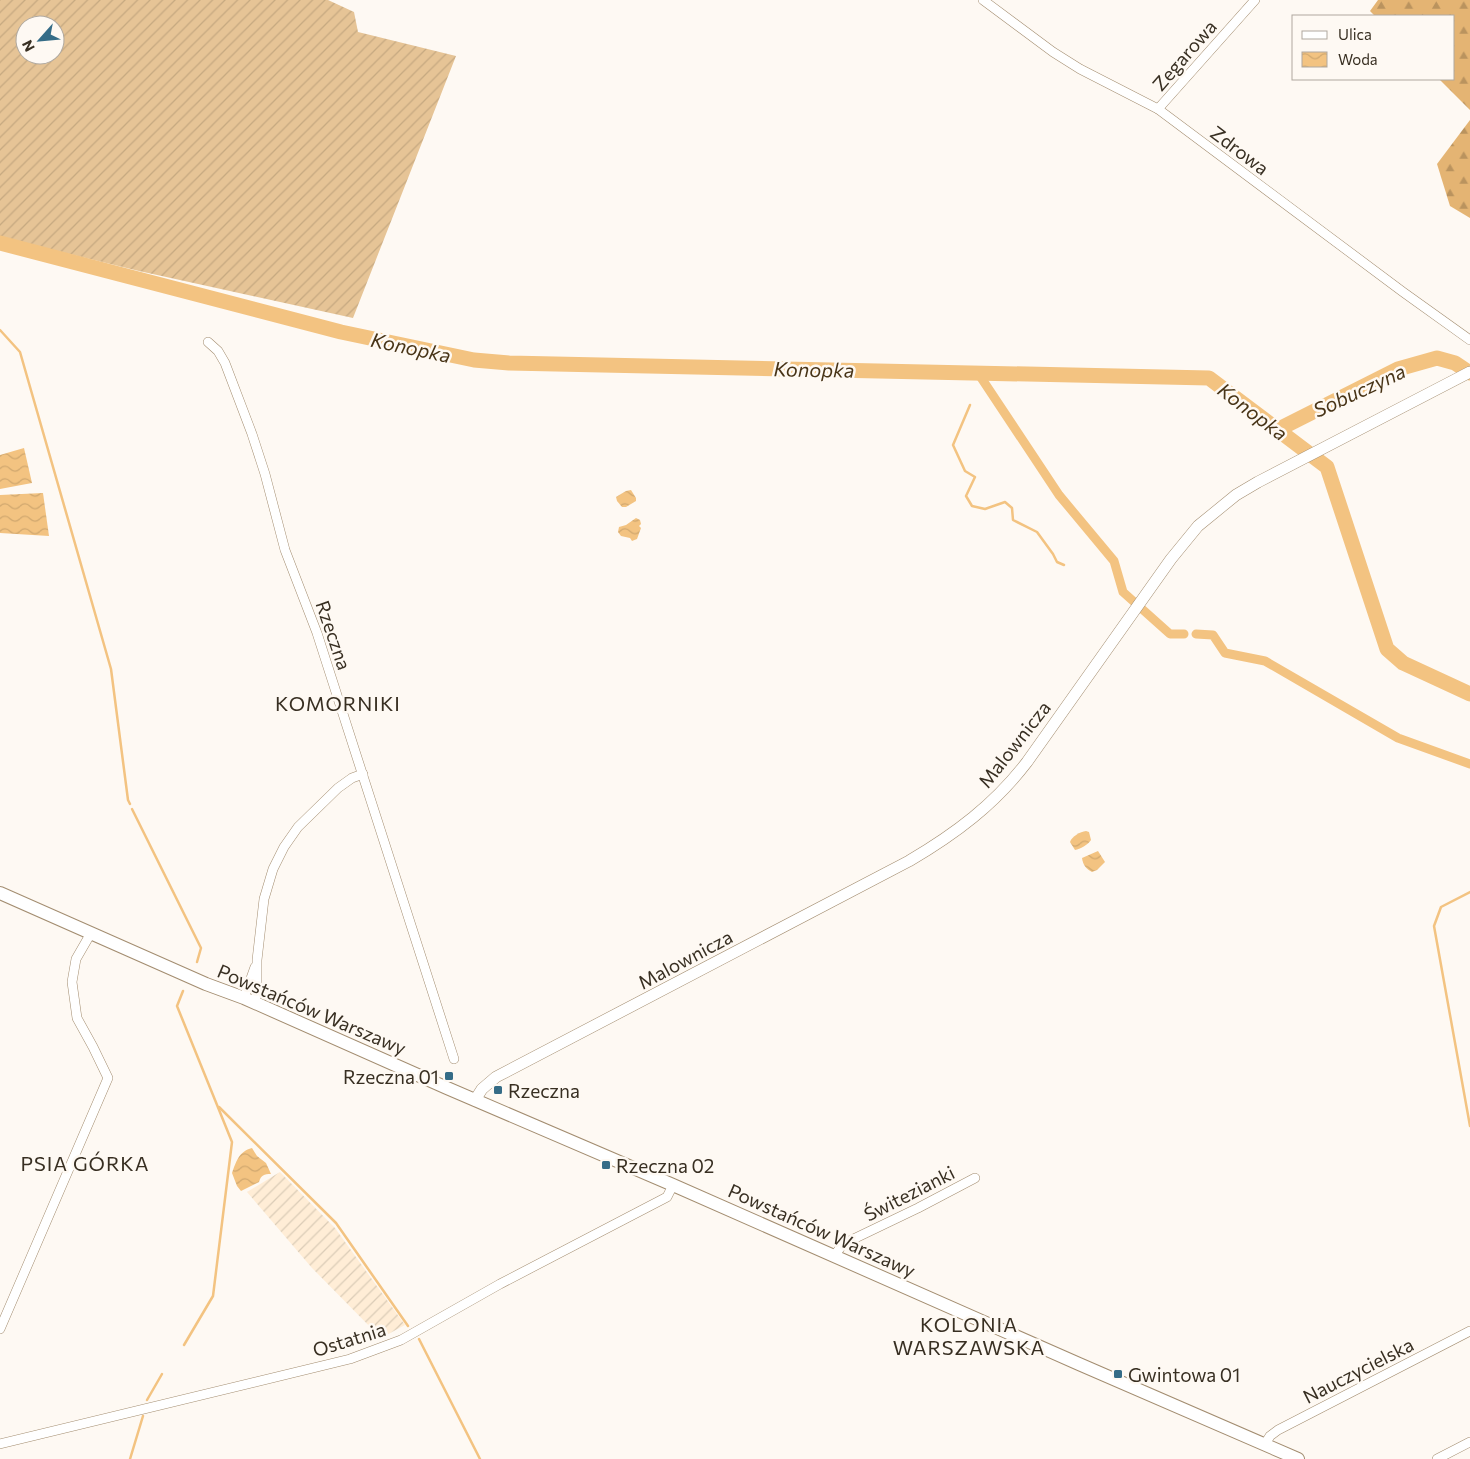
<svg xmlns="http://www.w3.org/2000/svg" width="1470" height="1459" font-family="Commissioner,sans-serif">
	<defs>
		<pattern id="industrial-furrows" width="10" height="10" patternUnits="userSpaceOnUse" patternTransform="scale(1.25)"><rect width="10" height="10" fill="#ffedd6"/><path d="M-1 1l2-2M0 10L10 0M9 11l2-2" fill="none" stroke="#dbccb7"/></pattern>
		<pattern id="forest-firs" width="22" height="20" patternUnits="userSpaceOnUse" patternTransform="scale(1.25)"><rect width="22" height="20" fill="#e4b473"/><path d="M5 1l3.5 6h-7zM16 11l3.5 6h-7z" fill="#ba935e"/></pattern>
		<pattern id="garden-furrows" width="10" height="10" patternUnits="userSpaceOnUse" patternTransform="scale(1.25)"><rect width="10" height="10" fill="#e6c496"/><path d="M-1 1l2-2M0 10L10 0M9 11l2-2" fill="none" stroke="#c6a981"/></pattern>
		<pattern id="water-waves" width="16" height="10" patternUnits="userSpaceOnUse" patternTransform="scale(1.25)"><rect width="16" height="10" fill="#f3c381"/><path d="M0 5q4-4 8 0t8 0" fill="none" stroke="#d1a86f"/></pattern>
	</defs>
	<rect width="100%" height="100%" fill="#fef9f3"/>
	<polygon fill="url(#industrial-furrows)" points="280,1172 335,1228 405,1325 381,1338 312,1268 247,1192"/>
	<g fill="url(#forest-firs)">
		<polygon points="1378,0 1470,0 1470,110 1439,79 1454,79 1454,16 1375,16 1370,11"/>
		<polygon points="1470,120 1470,218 1450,206 1437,164"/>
	</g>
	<path fill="url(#garden-furrows)" fill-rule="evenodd" d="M0,0h328l26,12 4,20 98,24 -103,262 -214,-47 -139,-34zM25,25h30v30h-30z"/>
	<g fill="url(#water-waves)">
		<polygon points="24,448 32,483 0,489 0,455"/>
		<polygon points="631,490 636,498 636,501 626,507 622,507 617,501 616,497 626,491"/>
		<polygon points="43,493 49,536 0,533 0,495"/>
		<polygon points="636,518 640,520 641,524 639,526 641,528 637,539 632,541 630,538 621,536 618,532 619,527 626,525"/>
		<path d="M1086,831l3,1 2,8c-3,5 -11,9 -16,10l-5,-8c2,-6 10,-10 16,-11z"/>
		<path d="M1098,851l7,11 -8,8 -5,2c-6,-3 -9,-7 -10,-14z"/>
		<path d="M252,1148l5,8 9,7 5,11c-7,0 -10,1 -12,8l-18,9 -4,-5 -5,-13c4,-11 7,-22 20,-25z"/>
	</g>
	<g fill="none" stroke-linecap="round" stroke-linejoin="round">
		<g stroke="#f3c381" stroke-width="2.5">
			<polyline points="0,330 20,352 111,669 128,800 130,804"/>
			<polyline points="970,405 953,445 965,471 975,477 966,496 972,506 985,509 1005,502 1012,508 1013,520 1037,532 1053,554 1057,562 1064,565"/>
			<polyline points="132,809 201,948 197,962"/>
			<polyline points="1470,892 1441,907 1434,926 1470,1126"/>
			<polyline points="183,991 177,1006 232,1142 213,1296 184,1345"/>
			<polyline points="219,1107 336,1223 408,1326"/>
			<polyline points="419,1339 480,1459"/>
			<polyline points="147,1400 162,1374"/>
			<polyline points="130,1459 143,1416"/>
		</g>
		<g stroke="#f3c381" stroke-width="9">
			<polyline points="978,373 1059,495 1114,561 1123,592 1170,634 1184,634"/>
			<polyline points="1196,634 1213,635 1225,653 1265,661 1398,738 1470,764"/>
		</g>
		<g stroke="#f3c381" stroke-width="15">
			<polyline points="0,243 341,332 474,360 509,363 1209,378 1327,467 1387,649 1403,663 1470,694"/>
			<polyline points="1277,430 1398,369 1437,358 1455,363 1470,373"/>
		</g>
		<defs>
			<g id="minor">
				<polyline points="983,0 1053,52 1080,69 1158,109 1403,292 1470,340"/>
				<polyline points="1158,109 1255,0"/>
				<polyline points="208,342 218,351 225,363 252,434 265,474 285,550 317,633 454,1059"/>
				<polyline points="244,998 255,967"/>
				<polyline points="255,1004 257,989 257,960 264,899 273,869 284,847 298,827 338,788 352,778 363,774"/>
				<polyline points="834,1256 843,1244 918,1208 975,1178"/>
				<polyline points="0,1329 108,1078 93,1047 77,1018 72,982 76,959 91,933"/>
				<polyline points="0,1444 350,1359 401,1340 500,1284 667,1197 673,1185"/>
				<polyline points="1265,1444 1270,1436 1278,1430 1470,1331"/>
				<polyline points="1437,1459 1470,1442"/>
			</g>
			<path id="tertiary" d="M475,1100l7,-11 14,-12 413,-216c46,-27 85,-56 118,-99l144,-203 27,-33 38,-31 22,-13 212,-110"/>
			<polyline id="secondary" points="0,893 206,984 244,998 447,1088 673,1185 1079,1364 1298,1459"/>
		</defs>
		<use href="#minor" stroke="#a38d70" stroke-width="10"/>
		<use href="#tertiary" stroke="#a38d70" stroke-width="12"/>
		<use href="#secondary" stroke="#a38d70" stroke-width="14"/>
		<use href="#minor" stroke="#fff" stroke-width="9"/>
		<use href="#tertiary" stroke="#fff" stroke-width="11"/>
		<use href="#secondary" stroke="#fff" stroke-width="12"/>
	</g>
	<g fill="#356c87" stroke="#fef9f3" stroke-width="2">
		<rect x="444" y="1071" width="10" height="10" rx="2.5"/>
		<rect x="493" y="1085" width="10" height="10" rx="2.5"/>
		<rect x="601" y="1160" width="10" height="10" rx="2.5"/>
		<rect x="1113" y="1369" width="10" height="10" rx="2.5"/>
	</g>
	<g text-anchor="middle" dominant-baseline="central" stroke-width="5" stroke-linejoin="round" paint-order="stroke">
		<g font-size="19" fill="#382f22" stroke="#fef9f3">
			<text transform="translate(1184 55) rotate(-49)">Zegarowa</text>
			<text transform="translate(1240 150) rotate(37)">Zdrowa</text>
			<text transform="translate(334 635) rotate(71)">Rzeczna</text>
			<text transform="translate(1014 744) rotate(-52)">Malownicza</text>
			<text transform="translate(685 959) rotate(-28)">Malownicza</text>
			<text transform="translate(312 1009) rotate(23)">Powstańców Warszawy</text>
			<text transform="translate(909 1193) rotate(-27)">Świtezianki</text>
			<text transform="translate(822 1230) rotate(24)">Powstańców Warszawy</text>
			<text transform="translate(349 1339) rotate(-17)">Ostatnia</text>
			<text transform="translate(1358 1370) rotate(-27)">Nauczycielska</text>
		</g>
		<g font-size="19" fill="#382f22" stroke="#fef9f3" text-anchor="start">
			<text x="439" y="1076" text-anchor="end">Rzeczna 01</text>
			<text x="508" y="1090">Rzeczna</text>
			<text x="616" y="1165">Rzeczna 02</text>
			<text x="1128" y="1374">Gwintowa 01</text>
		</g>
		<g font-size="20" font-style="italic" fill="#483417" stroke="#fef9f3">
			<text transform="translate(411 347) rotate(12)">Konopka</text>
			<text transform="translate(814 369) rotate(1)">Konopka</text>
			<text transform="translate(1359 390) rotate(-25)">Sobuczyna</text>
			<text transform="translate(1253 411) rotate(37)">Konopka</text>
		</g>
		<g font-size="20" letter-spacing="1" fill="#382f22" stroke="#fef9f3">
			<text x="338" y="703">KOMORNIKI</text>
			<text x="85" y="1163">PSIA GÓRKA</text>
			<text x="969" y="1324">KOLONIA<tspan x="969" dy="23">WARSZAWSKA</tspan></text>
		</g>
	</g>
	<rect x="1292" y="15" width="162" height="65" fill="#fef9f3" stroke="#afa89f"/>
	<rect x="1302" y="31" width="25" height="8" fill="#ffffff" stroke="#afa89f"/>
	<text x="1338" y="40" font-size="15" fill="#382f22">Ulica</text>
	<rect x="1302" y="52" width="25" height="15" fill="url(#water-waves)" stroke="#afa89f"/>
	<text x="1338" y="65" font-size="15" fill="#382f22">Woda</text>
	<g transform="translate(40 40) rotate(243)"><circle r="24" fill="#fef9f3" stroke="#afa89f"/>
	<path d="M0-4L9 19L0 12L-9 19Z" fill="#356c87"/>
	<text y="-8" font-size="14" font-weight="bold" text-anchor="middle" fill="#382f22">N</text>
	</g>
</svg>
